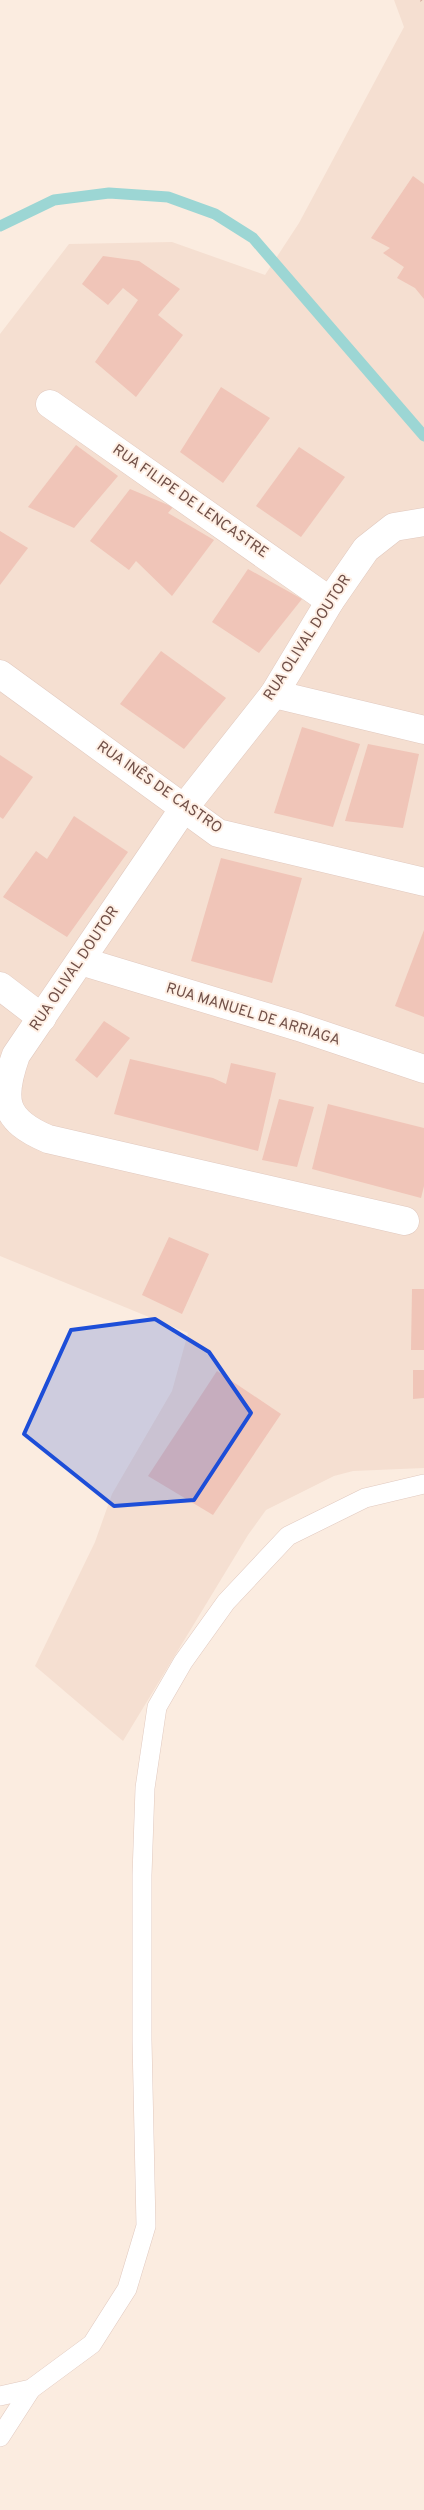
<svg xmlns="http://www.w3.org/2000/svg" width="424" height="2510" font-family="Overpass,sans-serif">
	<rect width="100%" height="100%" fill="#fbece0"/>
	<polygon fill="#f5dfd1" points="394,0 424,0 424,1468 353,1471 334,1476 266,1510 248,1535 123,1741 35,1666 95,1542 112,1494 172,1391 188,1333 0,1256 0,334 69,244 172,242 265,275 299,223 404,27"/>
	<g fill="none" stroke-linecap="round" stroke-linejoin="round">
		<polyline stroke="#9cd6d4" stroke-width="11" points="0,226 54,200 109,193 168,197 215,214 253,238 424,436"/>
	</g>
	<g fill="#f0c5b8">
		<polygon points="413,176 424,184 424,299 415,288 397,278 404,267 383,253 390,248 371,238"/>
		<polygon points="103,256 139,261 180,289 158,315 183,335 136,397 95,362 138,300 123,288 108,305 82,284"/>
		<polygon points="221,387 270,418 223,483 180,452"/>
		<polygon points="76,445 118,476 74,528 28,507"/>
		<polygon points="299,447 345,477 301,537 256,506"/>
		<polygon points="130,489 173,507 168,513 214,540 172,596 136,561 129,570 90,541"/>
		<polygon points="0,531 28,548 0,585"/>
		<polygon points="248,569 302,599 259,653 212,622"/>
		<polygon points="161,651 226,698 184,749 120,704"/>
		<polygon points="302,727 360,744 333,827 274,813"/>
		<polygon points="368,744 419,754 403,828 345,821"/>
		<polygon points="0,755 33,777 3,819 0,817"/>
		<polygon points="74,816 128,852 67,937 3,897 36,851 47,859"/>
		<polygon points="221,858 302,878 272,983 191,961"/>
		<polygon points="424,930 424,1017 395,1006"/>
		<polygon points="104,1021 130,1038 97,1078 75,1060"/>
		<polygon points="130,1059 213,1078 226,1084 231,1063 276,1073 258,1151 114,1114"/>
		<polygon points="279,1099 314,1107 297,1167 262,1160"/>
		<polygon points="328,1104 424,1128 424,1186 421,1198 312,1169"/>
		<polygon points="169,1237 209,1254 182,1314 142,1295"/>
		<polygon points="412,1289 424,1289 424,1350 411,1350"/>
		<polygon points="413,1370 424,1370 424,1398 413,1399"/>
		<polygon points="217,1371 281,1414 213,1515 148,1476"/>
	</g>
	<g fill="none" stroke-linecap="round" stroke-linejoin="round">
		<defs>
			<g id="service">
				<polyline points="0,2396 31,2389 92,2344 127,2289 146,2226 142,2040 142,1875 145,1788 157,1707 183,1662 226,1602 288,1536 365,1498 424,1484"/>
				<polyline points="0,2437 31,2389"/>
			</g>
			<g id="minor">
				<polyline points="50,404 330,601"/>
				<polyline points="0,674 218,833 424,882"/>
				<polyline points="274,694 424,730"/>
				<polyline points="81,961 299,1027 424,1069"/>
				<polyline points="0,986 42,1018"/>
				<path d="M405,1221l-357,-82c-45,-19 -48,-39 -32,-84l168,-247 90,-114 56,-93 36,-52 28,-22 30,-5"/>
			</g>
		</defs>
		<use href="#service" stroke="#e1c9bf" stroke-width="20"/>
		<use href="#minor" stroke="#e1c9bf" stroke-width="29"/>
		<polyline stroke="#d4a89c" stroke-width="3" stroke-dasharray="1 4" stroke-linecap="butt" points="421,0 424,3"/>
		<use href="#service" stroke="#fff" stroke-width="19"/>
		<use href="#minor" stroke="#fff" stroke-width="28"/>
	</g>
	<path fill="#1d4ed8" fill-opacity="0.2" stroke="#1d4ed8" stroke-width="4" stroke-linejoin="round" d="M155,1319l54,33 42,61 -57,87 -80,6 -90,-72 47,-104z"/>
	<g text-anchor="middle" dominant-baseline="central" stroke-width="4" stroke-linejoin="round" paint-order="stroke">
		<g font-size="15" fill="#715048" stroke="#fff0e5">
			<text transform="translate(190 502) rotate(35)">RUA FILIPE DE LENCASTRE</text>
			<text transform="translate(308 638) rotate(-57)">RUA OLIVAL DOUTOR</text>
			<text transform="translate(159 788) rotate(35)">RUA INÊS DE CASTRO</text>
			<text transform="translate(75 969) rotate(-56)">RUA OLIVAL DOUTOR</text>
			<text transform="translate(253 1015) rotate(17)">RUA MANUEL DE ARRIAGA</text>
		</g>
	</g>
</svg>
